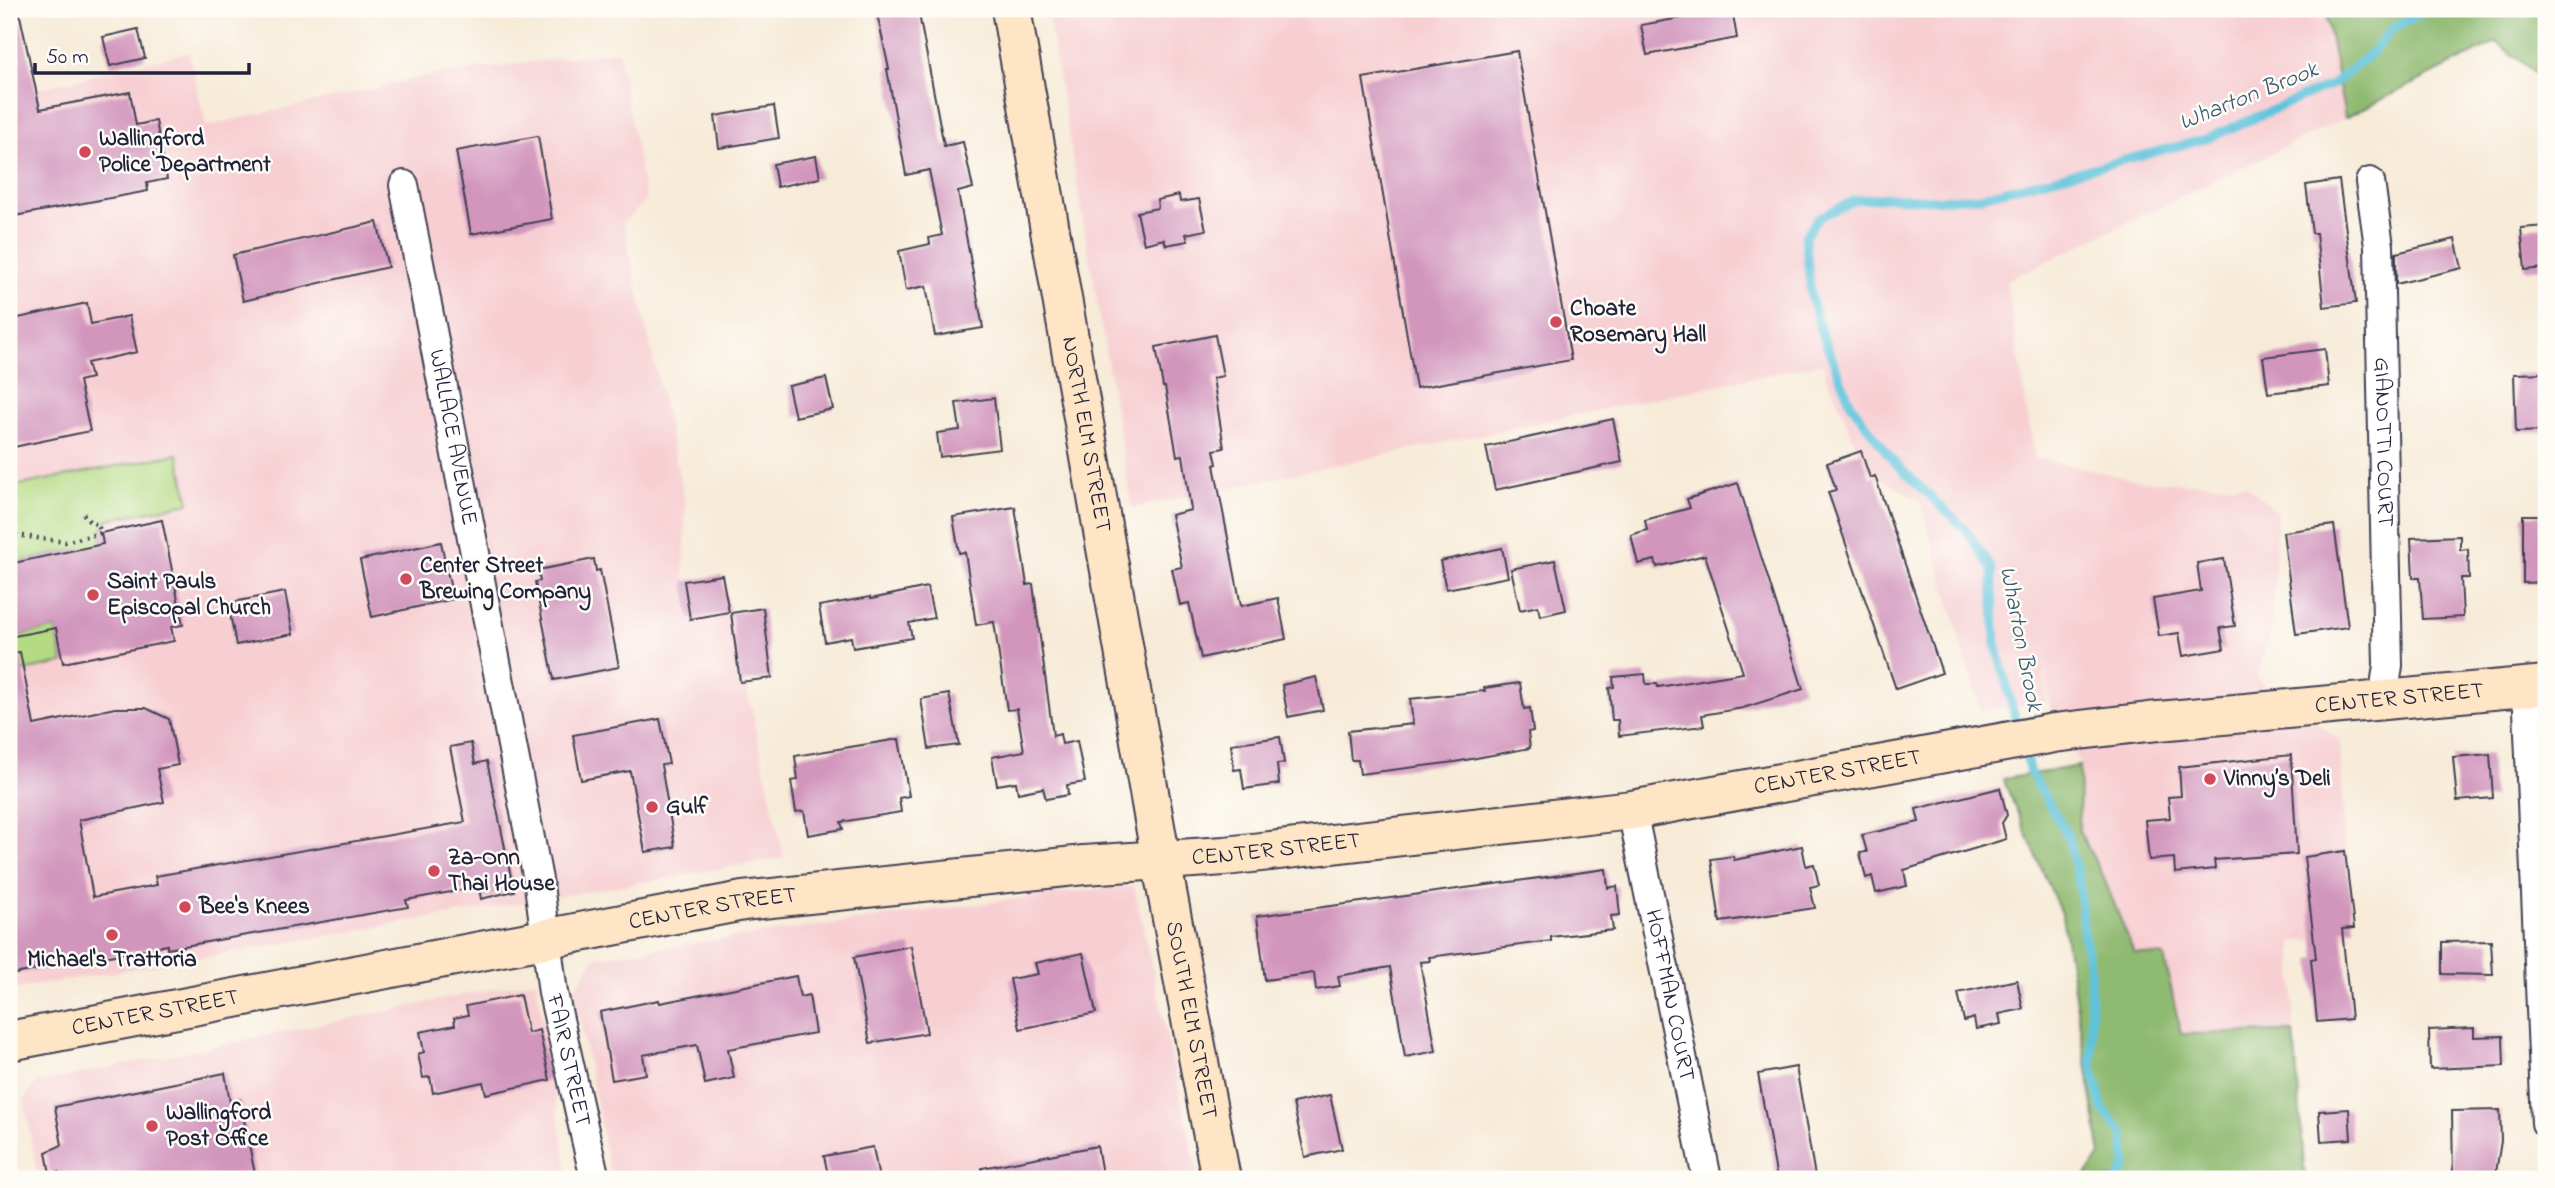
<svg xmlns="http://www.w3.org/2000/svg" width="2555" height="1188" font-family="'Indie Flower',sans-serif">
	<rect width="100%" height="100%" fill="#fdfcf7"/>
	<filter id="ink" filterUnits="userSpaceOnUse"><feTurbulence type="fractalNoise" baseFrequency=".0143" numOctaves="2"/><feDisplacementMap in="SourceGraphic" scale="14" xChannelSelector="R" yChannelSelector="G"/><feConvolveMatrix kernelMatrix="1 2 1 2 8 2 1 2 1" color-interpolation-filters="sRGB"/></filter>
	<filter id="wash" filterUnits="userSpaceOnUse"><feTurbulence type="fractalNoise" baseFrequency=".00686" numOctaves="4" result="noise"/><feDisplacementMap in="SourceGraphic" scale="28" xChannelSelector="R" yChannelSelector="G"/><feGaussianBlur stdDeviation="1.57" result="paint"/><feColorMatrix in="noise" values="0 0 0 0 0 0 0 0 0 0 0 0 0 0 0 0 0 1.4 0 .05"/><feComposite in="paint" operator="in"/></filter>
	<g filter="url(#wash)">
		<rect width="100%" height="100%" fill="#f7ebd8"/>
		<g fill="#f7cfd3">
			<polygon points="1047,9 2325,9 2345,118 2006,281 2035,458 2142,481 2246,485 2277,512 2272,628 2256,678 2340,740 2350,936 2293,941 2294,1032 2181,1035 2164,956 2135,954 2103,876 2079,831 2080,766 2049,704 2044,651 2046,702 1980,710 1920,500 1868,471 1826,376 1823,363 1132,508"/>
			<polygon points="618,51 646,201 623,223 686,505 684,581 722,575 784,858 9,990 9,96 189,52 206,126 439,74"/>
			<polygon points="1134,886 1199,1179 611,1179 574,989 595,957 1052,894"/>
			<polygon points="536,980 569,1179 38,1179 24,1099 36,1083"/>
		</g>
		<g fill="#b4da83" stroke="#6b7e5f" stroke-width="2">
			<polygon points="178,454 189,503 107,520 101,533 106,560 80,549 9,564 9,487"/>
			<polygon points="56,628 63,663 9,674 9,637"/>
		</g>
		<g fill="#8fba71" stroke="#586e56" stroke-width="2">
			<polygon points="2325,9 2546,9 2546,81 2496,42 2345,118"/>
			<polygon points="2080,766 2079,831 2103,876 2134,953 2164,956 2181,1034 2294,1032 2305,1179 2083,1179 2101,1155 2062,916 2003,779"/>
		</g>
		<g fill="none" stroke-linecap="round" stroke-linejoin="round">
			<g stroke="#5ec3dc" stroke-width="9">
				<polyline points="2018,730 1996,644 1992,569 1966,530 1893,461 1851,404 1820,329 1811,296 1805,236 1818,218 1855,200 1890,197 1929,200 1979,197 2206,139 2335,83 2372,52 2394,27 2429,9"/>
				<polyline points="2023,746 2030,772 2068,836 2079,882 2083,928 2090,967 2092,1068 2103,1109 2123,1134 2126,1163 2119,1179"/>
			</g>
		</g>
		<g id="blocks">
			<g fill="#d296bd">
				<polygon points="876,9 918,9 944,146 963,142 973,188 958,192 983,328 935,336 926,286 906,290 899,251 930,244 929,238 942,235 929,170 906,175 887,69 889,69"/>
				<polygon points="1732,9 1737,38 1647,55 1641,25"/>
				<polygon points="19,11 40,109 130,92 136,125 156,121 167,179 147,183 148,191 9,217 9,12"/>
				<polygon points="138,29 145,58 110,66 103,37"/>
				<polygon points="1517,51 1571,360 1416,388 1363,78"/>
				<polygon points="774,106 779,138 719,148 715,116"/>
				<polygon points="538,136 552,219 471,234 456,151"/>
				<polygon points="816,156 820,178 777,187 773,164"/>
				<polygon points="2339,180 2356,303 2324,307 2316,233 2312,233 2306,185"/>
				<polygon points="1179,195 1180,202 1199,199 1206,230 1186,234 1188,241 1166,245 1164,239 1144,244 1137,212 1158,208 1157,200"/>
				<polygon points="377,222 388,267 243,301 233,255"/>
				<polygon points="2546,226 2546,268 2525,270 2521,228"/>
				<polygon points="2455,239 2462,268 2396,284 2396,253"/>
				<polygon points="87,303 91,324 129,316 137,352 87,363 91,378 79,381 90,431 9,448 9,320"/>
				<polygon points="1215,335 1223,376 1213,378 1224,448 1214,450 1217,464 1214,465 1241,606 1278,598 1286,639 1201,658 1189,603 1180,605 1172,569 1182,567 1171,515 1191,510 1183,455 1177,456 1165,387 1163,387 1156,347"/>
				<polygon points="2325,349 2329,386 2268,393 2263,357"/>
				<polygon points="2546,373 2546,431 2516,432 2514,374"/>
				<polygon points="826,378 833,409 795,417 788,386"/>
				<polygon points="994,398 1000,449 940,457 937,433 960,430 956,403"/>
				<polygon points="1613,419 1622,462 1495,490 1486,447"/>
				<polygon points="1861,451 1870,478 1875,476 1942,673 1896,689 1828,492 1836,490 1827,463"/>
				<polygon points="1738,483 1803,689 1743,708 1702,715 1704,726 1619,736 1618,720 1612,720 1609,688 1614,687 1613,677 1645,674 1646,684 1657,684 1658,687 1743,673 1705,555 1657,567 1655,560 1638,564 1631,535 1647,530 1645,520 1690,508 1687,499"/>
				<polygon points="1015,507 1027,585 1033,584 1053,736 1060,734 1062,744 1077,741 1085,782 1067,785 1068,795 1046,799 1043,788 1018,793 1016,782 997,785 992,757 1024,751 1017,709 1007,710 994,622 976,625 965,552 959,553 953,517"/>
				<polygon points="2523,515 2546,515 2546,582 2523,583"/>
				<polygon points="162,520 183,625 171,627 174,641 63,663 56,628 9,637 9,564 103,544 101,533"/>
				<polygon points="2334,525 2348,627 2296,634 2283,532"/>
				<polygon points="2460,536 2460,550 2468,549 2469,578 2461,578 2463,617 2423,619 2420,578 2413,578 2411,538"/>
				<polygon points="441,542 453,599 372,617 360,560"/>
				<polygon points="1502,548 1508,577 1446,589 1440,561"/>
				<polygon points="594,559 596,571 600,570 619,667 554,680 535,582 540,581 538,570"/>
				<polygon points="2224,559 2235,626 2220,628 2224,649 2183,656 2179,633 2159,636 2153,599 2201,591 2197,563"/>
				<polygon points="1555,560 1566,610 1540,616 1538,606 1520,610 1511,569"/>
				<polygon points="722,575 729,612 690,619 684,581"/>
				<polygon points="927,587 934,618 909,623 912,638 853,648 851,637 825,642 819,606 870,597 871,599"/>
				<polygon points="285,592 293,634 236,645 228,603"/>
				<polygon points="763,608 772,678 740,682 731,613"/>
				<polygon points="20,652 34,725 115,708 146,708 169,719 178,765 157,769 164,802 79,820 93,897 157,885 155,876 465,822 450,747 471,743 475,764 487,761 514,891 481,899 479,887 406,900 408,907 167,949 167,945 9,975 9,653"/>
				<polygon points="1316,677 1323,710 1288,717 1282,685"/>
				<polygon points="1520,683 1524,709 1530,708 1533,731 1528,732 1530,748 1455,762 1360,774 1358,760 1351,760 1348,731 1413,724 1410,699 1485,691 1484,688"/>
				<polygon points="949,694 959,745 929,749 921,699"/>
				<polygon points="660,719 669,764 661,765 675,847 645,852 630,771 581,780 573,735"/>
				<polygon points="1280,737 1284,763 1277,764 1279,784 1244,789 1241,769 1234,770 1231,744"/>
				<polygon points="899,739 909,796 899,798 901,812 841,822 843,829 808,835 804,811 796,812 791,781 798,780 795,756"/>
				<polygon points="2490,754 2493,798 2457,801 2453,757"/>
				<polygon points="2291,755 2297,854 2214,860 2215,869 2175,873 2174,858 2149,860 2145,820 2170,818 2168,797 2181,796 2179,767"/>
				<polygon points="2000,788 2007,815 2002,823 2006,839 1904,870 1907,886 1876,893 1872,876 1866,878 1860,853 1867,852 1862,835 1919,822 1916,809"/>
				<polygon points="1802,846 1806,866 1814,864 1819,885 1810,887 1815,908 1720,922 1711,859 1733,856 1734,860"/>
				<polygon points="2345,851 2354,928 2342,929 2351,1019 2317,1022 2311,959 2316,958 2304,857"/>
				<polygon points="1606,869 1608,888 1617,886 1620,915 1611,916 1613,930 1551,937 1551,941 1429,957 1430,961 1420,962 1436,1051 1405,1057 1390,967 1338,976 1340,986 1316,990 1314,973 1265,980 1257,916"/>
				<polygon points="2491,941 2493,975 2442,974 2442,942"/>
				<polygon points="911,946 927,1033 870,1043 854,957"/>
				<polygon points="1083,953 1096,1013 1020,1029 1010,979 1038,974 1035,963"/>
				<polygon points="796,976 800,997 809,995 815,1033 728,1049 734,1078 705,1084 697,1045 643,1055 646,1074 612,1080 600,1012 659,1000 660,1003"/>
				<polygon points="2017,980 2023,1009 1999,1014 2001,1024 1976,1029 1974,1018 1964,1021 1958,993"/>
				<polygon points="520,995 528,1033 539,1030 550,1080 486,1094 483,1082 433,1093 430,1077 423,1078 418,1054 424,1052 420,1032 455,1025 454,1018 468,1015 466,1006"/>
				<polygon points="2474,1028 2474,1037 2503,1036 2504,1066 2430,1069 2429,1030"/>
				<polygon points="1796,1067 1815,1176 1777,1179 1758,1074"/>
				<polygon points="225,1073 230,1102 240,1100 256,1179 64,1179 63,1174 59,1175 59,1172 50,1174 46,1152 62,1145 55,1107"/>
				<polygon points="1330,1095 1342,1149 1305,1157 1293,1103"/>
				<polygon points="2349,1109 2351,1139 2321,1141 2319,1111"/>
				<polygon points="2500,1110 2501,1141 2495,1179 2453,1179 2452,1111"/>
				<polygon points="1097,1146 1103,1179 983,1179 982,1168"/>
				<polygon points="873,1147 879,1179 829,1179 824,1156"/>
			</g>
		</g>
	</g>
	<g filter="url(#ink)">
		<use href="#blocks" fill-opacity="0" stroke="#424053" stroke-width="2"/>
		<g fill="none" stroke-linecap="round" stroke-linejoin="round">
			<defs>
				<g id="minor">
					<path id="s1" d="M2370,182l9,64 9,419 -5,36"/>
					<path id="s2" d="M404,185l135,700 14,108 42,186"/>
					<polyline points="2527,687 2546,1123"/>
					<path id="s3" d="M1632,810l75,369"/>
				</g>
				<g id="secondary">
					<path id="s4" d="M1011,9l150,851 60,319"/>
					<path id="s5" d="M9,1041l734,-140 341,-36 141,-9 407,-46 422,-77 94,-11 398,-37"/>
				</g>
			</defs>
			<use href="#minor" stroke="#424053" stroke-width="32"/>
			<use href="#secondary" stroke="#424053" stroke-width="42"/>
			<polyline stroke="#424053" stroke-width="4.5" stroke-dasharray="2 5" stroke-linecap="butt" points="9,534 65,542 101,533 98,525 89,521 82,512"/>
			<use href="#minor" stroke="#fff" stroke-width="28"/>
			<use href="#secondary" stroke="#fee5c5" stroke-width="38"/>
		</g>
	</g>
	<g fill="#d1495b" stroke="#fdfcf7" stroke-width="2.5">
		<circle cx="85" cy="152" r="7"/>
		<circle cx="1556" cy="322" r="7"/>
		<circle cx="406" cy="579" r="7"/>
		<circle cx="93" cy="595" r="7"/>
		<circle cx="2210" cy="779" r="7"/>
		<circle cx="652" cy="807" r="7"/>
		<circle cx="434" cy="871" r="7"/>
		<circle cx="185" cy="907" r="7"/>
		<circle cx="112" cy="935" r="7"/>
		<circle cx="152" cy="1126" r="7"/>
	</g>
	<g text-anchor="middle" dominant-baseline="central" stroke-width="5" stroke-linejoin="round" paint-order="stroke">
		<g font-size="23" font-weight="bold" fill="#22223b" stroke="#fdfcf7" text-anchor="start">
			<text x="99" y="139">Wallingford<tspan x="99" dy="26">Police Department</tspan></text>
			<text x="1570" y="309">Choate<tspan x="1570" dy="26">Rosemary Hall</tspan></text>
			<text x="420" y="566">Center Street<tspan x="420" dy="26">Brewing Company</tspan></text>
			<text x="107" y="582">Saint Pauls<tspan x="107" dy="26">Episcopal Church</tspan></text>
			<text x="2224" y="779">Vinny’s Deli</text>
			<text x="666" y="807">Gulf</text>
			<text x="448" y="858">Za-Onn<tspan x="448" dy="26">Thai House</tspan></text>
			<text x="199" y="907">Bee's Knees</text>
			<text x="112" y="960" text-anchor="middle">Michael's Trattoria</text>
			<text x="166" y="1113">Wallingford<tspan x="166" dy="26">Post Office</tspan></text>
		</g>
		<g font-size="23" fill="#22223b" stroke="#fdfcf7">
			<text stroke="none"><textPath href="#s4" startOffset="432">NORTH ELM STREET</textPath></text>
			<text stroke="none"><textPath href="#s2" startOffset="257">WALLACE AVENUE</textPath></text>
			<text stroke="none"><textPath href="#s1" startOffset="261">GIANOTTI COURT</textPath></text>
			<text stroke="none"><textPath href="#s5" startOffset="2417">CENTER STREET</textPath></text>
			<text stroke="none"><textPath href="#s5" startOffset="1850">CENTER STREET</textPath></text>
			<text stroke="none"><textPath href="#s5" startOffset="1283">CENTER STREET</textPath></text>
			<text stroke="none"><textPath href="#s5" startOffset="716">CENTER STREET</textPath></text>
			<text stroke="none"><textPath href="#s3" startOffset="189">HOFFMAN COURT</textPath></text>
			<text stroke="none"><textPath href="#s5" startOffset="149">CENTER STREET</textPath></text>
			<text stroke="none"><textPath href="#s4" startOffset="1027">SOUTH ELM STREET</textPath></text>
			<text stroke="none"><textPath href="#s2" startOffset="891">FAIR STREET</textPath></text>
		</g>
		<g font-size="24" font-style="italic" fill="#375a73" stroke="#fdfcf7">
			<text transform="translate(2249 97) rotate(-22)">Wharton Brook</text>
			<text transform="translate(2020 639) rotate(79)">Wharton Brook</text>
		</g>
	</g>
	<rect width="2555" height="1188" fill="none" stroke="#fdfcf7" stroke-width="35"/>
	<path d="M35 63v10h214v-10" fill="none" stroke="#22223b" stroke-width="3.5"/>
	<text x="46" y="63" font-size="21" fill="#22223b" stroke="#fdfcf7" stroke-width="5" paint-order="stroke">50 m</text>
</svg>
